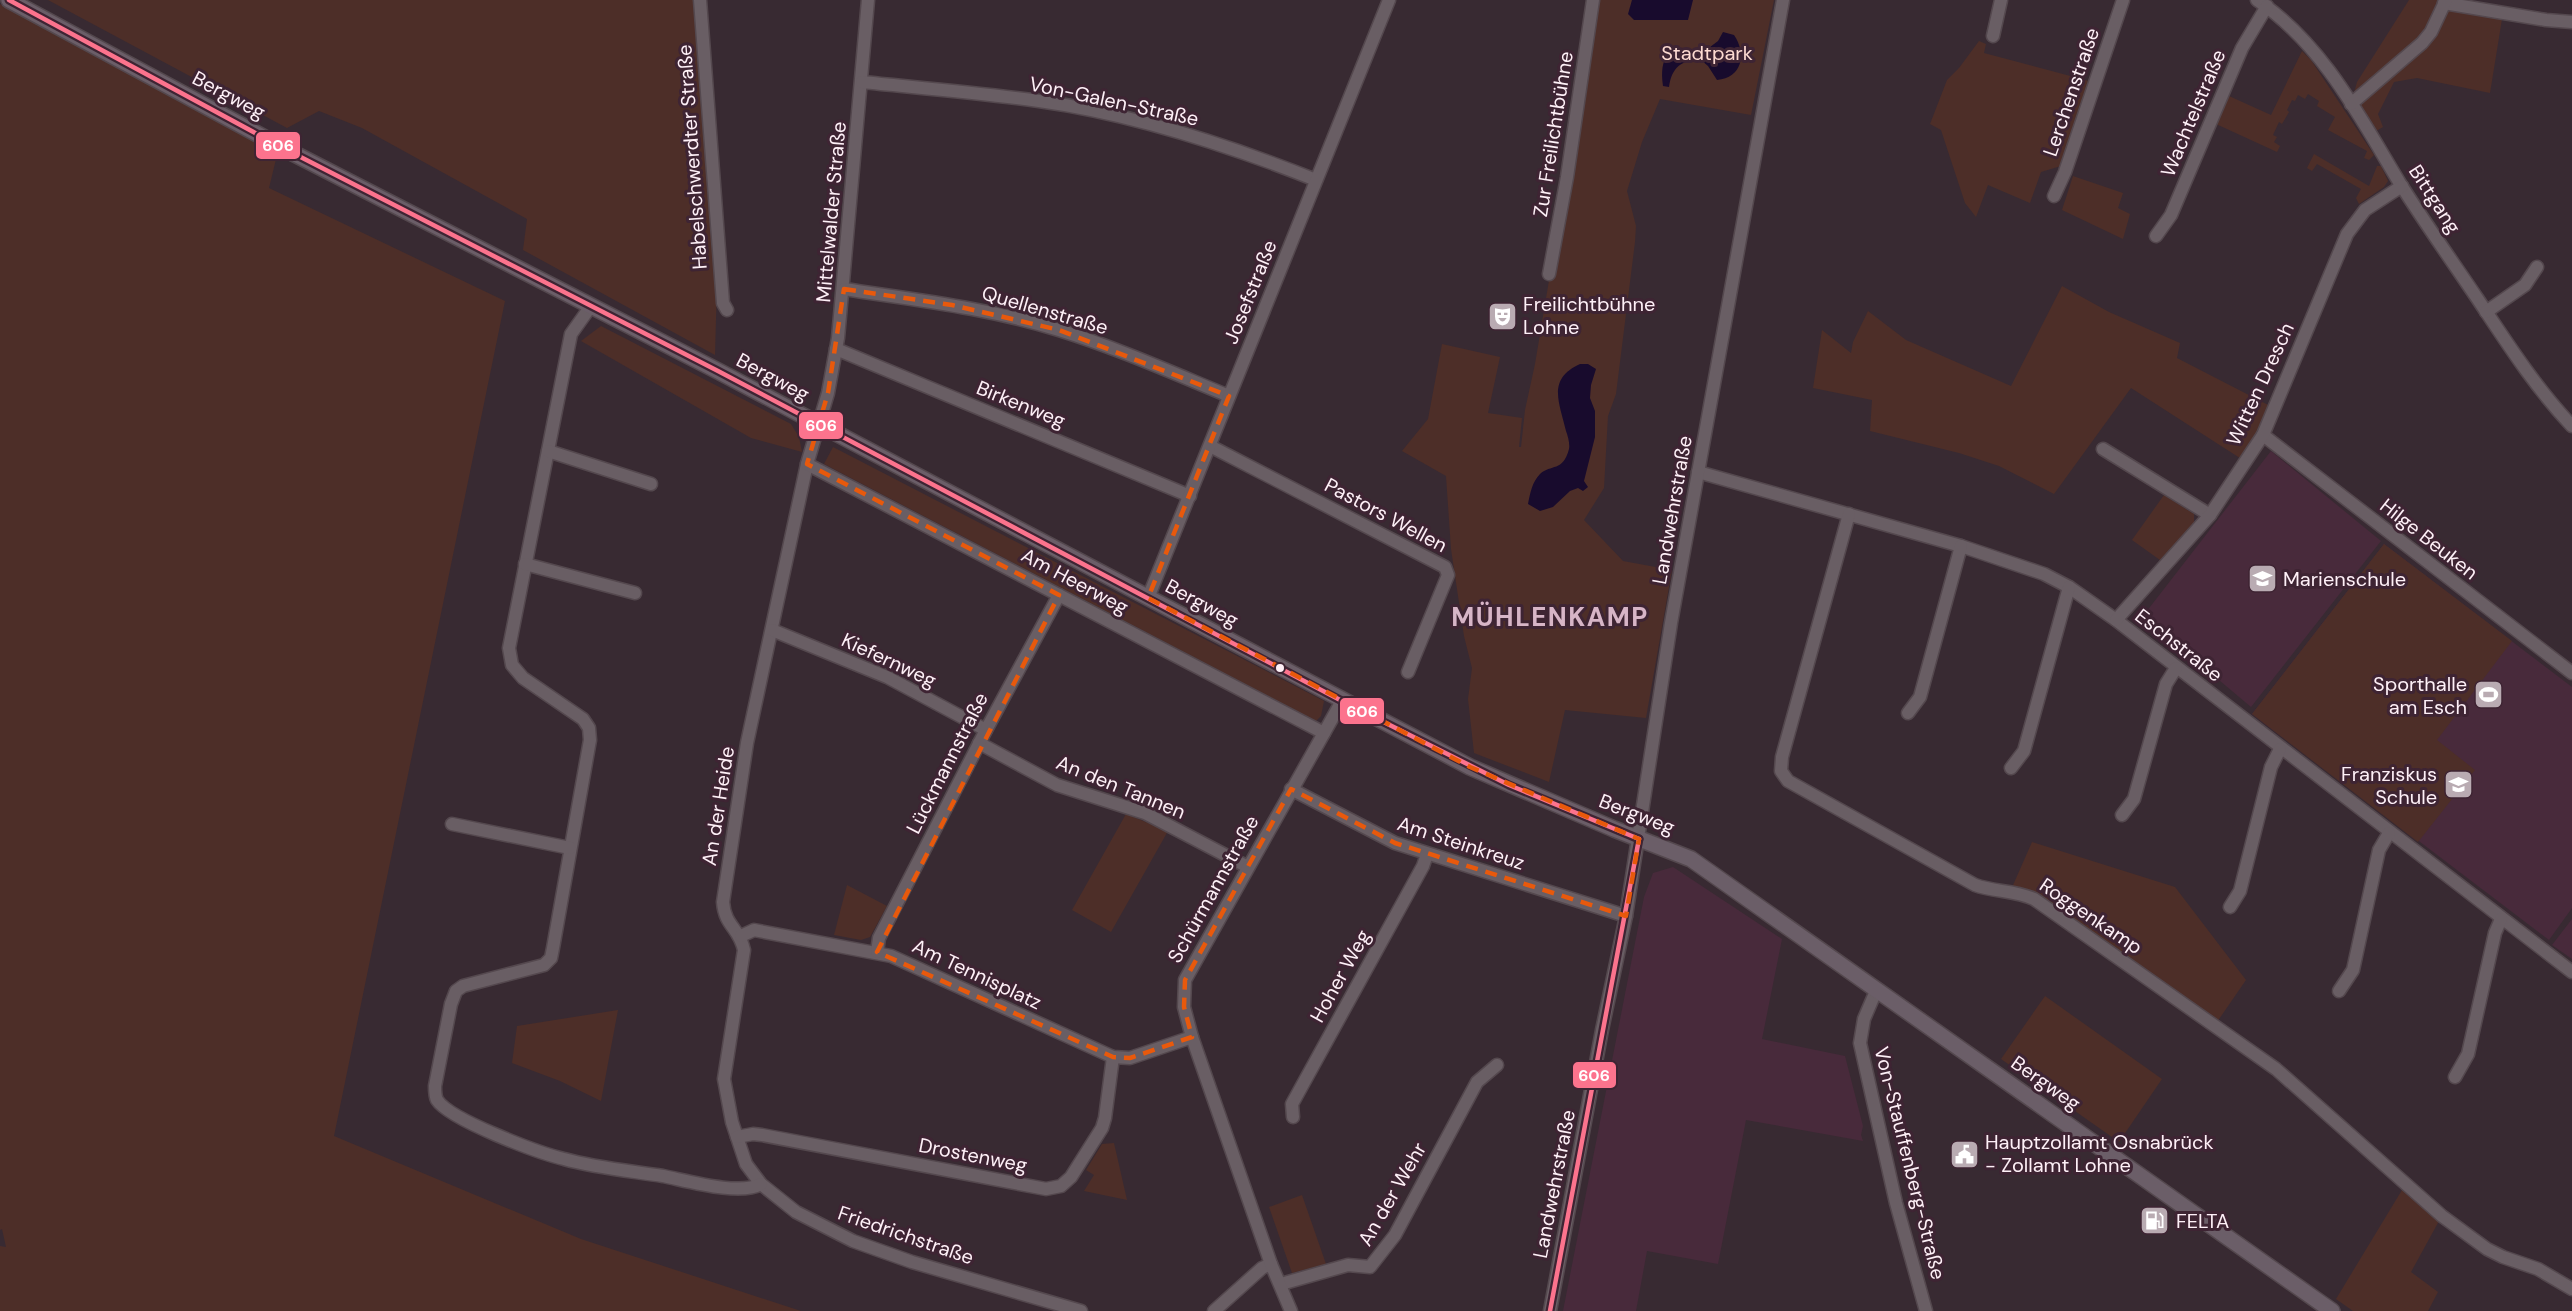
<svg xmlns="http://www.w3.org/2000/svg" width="2572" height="1311" font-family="'DM Sans',sans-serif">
	<rect width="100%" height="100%" fill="#382a32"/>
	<g fill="#482a3b">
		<polygon points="2271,451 2381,541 2251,707 2143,616"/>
		<polygon points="2384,544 2572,687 2572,908 2549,940 2252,714"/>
		<polygon points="1673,867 1782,939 1762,1039 1845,1056 1863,1126 1861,1135 1863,1141 1746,1120 1718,1264 1647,1251 1636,1311 1563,1311 1644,897 1653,873"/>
		<polygon points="2572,919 2572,959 2552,945"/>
	</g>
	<g fill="#4d2e28">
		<polygon points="48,0 697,0 717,283 715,355 523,250 527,219 362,128 319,111 287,128"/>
		<polygon points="1596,0 1774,0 1751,115 1660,99 1642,142 1627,191 1636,226 1635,242 1616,394 1608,416 1604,488 1584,520 1623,561 1672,570 1646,718 1565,710 1549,782 1474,753 1468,699 1472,668 1464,636 1451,549 1446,476 1402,451 1428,419 1442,344 1500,357 1488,413 1522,418 1519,447 1521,447 1525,410 1535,364"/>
		<polygon points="2409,0 2446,0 2503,13 2490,93 2417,78 2394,82 2378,114 2383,127 2371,134 2351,104 2357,82"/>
		<polygon points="0,4 278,151 269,188 505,301 334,1136 581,1239 801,1311 0,1311 0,1246 6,1247 2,1229 0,1230"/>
		<polygon points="1979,41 1986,44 1984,53 2089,81 2061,166 2041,172 2030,203 1988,185 1976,217 1965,203 1941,130 1930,124 1947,80 1959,68"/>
		<polygon points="2302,51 2311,60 2374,155 2369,160 2364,158 2367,151 2328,130 2335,117 2317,106 2319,101 2308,94 2305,99 2298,95 2295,101 2292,100 2287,110 2289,112 2282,124 2279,122 2273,135 2277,137 2274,142 2280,146 2277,152 2216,124 2229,96 2271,115"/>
		<polygon points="2314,154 2369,186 2377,166 2381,166 2388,181 2384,187 2359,204 2356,198 2361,189 2317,164 2312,171 2307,168"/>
		<polygon points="2073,176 2123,193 2118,208 2130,214 2123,239 2062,210"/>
		<polygon points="2062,286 2109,312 2180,343 2177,358 2274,408 2246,462 2131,388 2054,494 1999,466 1959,453 1870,431 1872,400 1813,388 1822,330 1851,353 1853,342 1868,311 1906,340 2011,386"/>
		<polygon points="601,326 791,424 799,437 802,452 751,438 581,341"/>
		<polygon points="833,447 1324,701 1321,716 1316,721 824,464"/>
		<polygon points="2164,495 2194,514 2194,524 2160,560 2132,540"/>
		<polygon points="2384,544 2512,641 2437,740 2475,770 2418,842 2252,714"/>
		<polygon points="1126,814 1168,831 1111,932 1072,910"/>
		<polygon points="2032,842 2175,887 2246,980 2215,1025 2035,899 2010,892"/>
		<polygon points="847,885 887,906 870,937 861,940 834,935"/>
		<polygon points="2045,996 2162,1079 2119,1142 2001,1059"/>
		<polygon points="618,1010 601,1101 560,1081 512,1063 517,1026"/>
		<polygon points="1114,1143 1127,1200 1084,1191 1094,1175 1086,1170 1102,1144"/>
		<polygon points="2402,1190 2439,1221 2411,1272 2438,1292 2428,1311 2353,1311 2336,1299"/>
		<polygon points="1302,1195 1326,1264 1292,1273 1269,1207"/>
	</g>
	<g fill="#180b2d">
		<polygon points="1632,0 1693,0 1688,20 1634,20 1628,14"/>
		<path d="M1723,32l11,3c13,19 8,43 -17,45l-9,-14 -7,-6c-20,0 -29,7 -32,27l-6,-1c-5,-37 12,-39 43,-36l12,-9z"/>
		<path d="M1580,364h8l8,5 -5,16 -1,13 5,13v26l-11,44 4,6 -5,4 -5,-3 -8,3 -17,16 -13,4 -12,-7c2,-10 4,-22 12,-30 11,-10 23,-2 29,-25 1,-5 -1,-13 -3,-18 -7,-29 -19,-52 14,-67z"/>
	</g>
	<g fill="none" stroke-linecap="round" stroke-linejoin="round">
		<defs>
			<g id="minor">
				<polyline points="700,0 723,303 727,310"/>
				<path d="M868,0l-30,338 -10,55 -21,71 -60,279 -24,159c2,25 16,25 21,48l-20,129 8,43 14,42 15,20 35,28 57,29 59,21 169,49"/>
				<path d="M2257,0c66,44 104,119 144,185 24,38 51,76 76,113 30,45 58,89 95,128"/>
				<polyline points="2444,3 2546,20 2572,22"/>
				<polyline points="1993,36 2001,0"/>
				<path d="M862,82c59,6 119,11 177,19 95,13 189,44 277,79"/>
				<polyline points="2351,104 2422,43 2431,32 2446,0"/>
				<polyline points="2054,196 2065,172 2123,0"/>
				<polyline points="2156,236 2171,215 2242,48 2267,6"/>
				<polyline points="1549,274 1567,177 1593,0"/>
				<path d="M844,289c72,11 145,19 215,41 58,18 114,43 170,66"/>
				<path d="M591,306l-20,28 -62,314 3,17 11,13 60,41 6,9 1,12 -37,208 -2,10 -7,7 -81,21 -7,5 -5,13 -16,82c0,5 0,10 2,14 13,20 102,53 127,59 32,9 67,12 99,17 25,5 77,20 98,8"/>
				<polyline points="2486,312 2525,285 2537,267"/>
				<polyline points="836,349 1190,496"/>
				<polyline points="2263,435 2572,673"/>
				<polyline points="1210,446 1445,567 1448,575 1408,672"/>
				<polyline points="2103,449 2210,515"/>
				<polyline points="548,451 651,484"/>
				<polyline points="807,464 1324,733"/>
				<polyline points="1698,472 1961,546 2044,574 2069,587 2116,620 2572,972"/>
				<path d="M1849,514l-67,243 -1,14 7,10 187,104c19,7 40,5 59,14l242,170 166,147 45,33 16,8 35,12 34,20"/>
				<polyline points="525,564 635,593"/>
				<polyline points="1148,598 1389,0"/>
				<polyline points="2116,620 2210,515 2263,435 2347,234 2365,210 2402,186"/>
				<polyline points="772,630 887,677 986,730"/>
				<polyline points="1908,713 1920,697 1961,546"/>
				<polyline points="979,743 1057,785 1145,813 1248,867"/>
				<polyline points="2011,768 2024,751 2069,587"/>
				<polyline points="1291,789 1395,843 1626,916"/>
				<polyline points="2122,815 2134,799 2166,684 2176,668"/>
				<polyline points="452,824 570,848"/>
				<polyline points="2230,907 2240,891 2271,767 2280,749"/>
				<polyline points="741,936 754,930 891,956 1113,1057 1130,1058 1192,1037"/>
				<polyline points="877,952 879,938 986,730 1059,595"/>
				<polyline points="1876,991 1864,1019 1860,1043 1896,1203 1926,1311"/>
				<polyline points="2339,991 2353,970 2379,850 2389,833"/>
				<polyline points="2455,1077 2468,1054 2495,933 2501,919"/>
				<polyline points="1293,1117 1292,1104 1423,866 1427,854"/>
				<polyline points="737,1137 753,1134 762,1135 1046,1189 1061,1186 1071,1177 1102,1128 1105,1118 1113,1057"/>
				<polyline points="1281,1284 1348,1265 1370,1267 1395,1235 1477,1082 1497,1065"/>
				<polyline points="1214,1311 1262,1268 1271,1264"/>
				<polyline points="1291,1311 1271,1264 1192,1037 1184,1007 1185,980 1342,701"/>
				<polyline points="1550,1311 1602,1030 1626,916 1671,623 1783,0"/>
			</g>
			<polyline id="major" points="9,0 285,149 718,371 1470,767 1614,829 1691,859 2332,1311"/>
		</defs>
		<use href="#minor" stroke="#54484e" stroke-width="15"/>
		<use href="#major" stroke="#54484e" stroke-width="18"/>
		<use href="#minor" stroke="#695e64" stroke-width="12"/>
		<use href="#major" stroke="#6b5e68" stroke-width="15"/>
		<defs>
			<g id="bus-1">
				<polyline points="9,0 285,149 718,371 1342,701 1509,785 1639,839"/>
				<polyline points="1550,1311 1639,839"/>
			</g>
		</defs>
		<use href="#bus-1" stroke="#3e2433" stroke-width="9"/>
		<use href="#bus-1" stroke="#fc738d" stroke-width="4.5"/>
	</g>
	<path fill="none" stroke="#e8590c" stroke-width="4.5" stroke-dasharray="12 8" stroke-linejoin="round" d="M844,289l108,16 107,25 170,66 -81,202 322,169 169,72 -13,77 -231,-73 -104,-54 -106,191 -1,27 8,30 -62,21 -17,-1 -236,-105 182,-357 -252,-131 21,-71z"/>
	<defs>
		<symbol id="theatre-square" viewBox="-11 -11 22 22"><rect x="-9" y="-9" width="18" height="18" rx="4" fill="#b9abb2" stroke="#3e2433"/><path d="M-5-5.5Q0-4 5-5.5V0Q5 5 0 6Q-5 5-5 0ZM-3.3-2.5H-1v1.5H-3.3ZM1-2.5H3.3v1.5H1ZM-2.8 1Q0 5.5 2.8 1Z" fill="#fff"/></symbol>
		<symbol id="school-square" viewBox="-11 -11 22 22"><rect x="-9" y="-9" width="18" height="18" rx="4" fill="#b9abb2" stroke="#3e2433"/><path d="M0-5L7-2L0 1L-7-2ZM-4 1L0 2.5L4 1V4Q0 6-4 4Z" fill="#fff"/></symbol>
		<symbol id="stadium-square" viewBox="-11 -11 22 22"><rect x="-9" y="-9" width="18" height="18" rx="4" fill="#b9abb2" stroke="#3e2433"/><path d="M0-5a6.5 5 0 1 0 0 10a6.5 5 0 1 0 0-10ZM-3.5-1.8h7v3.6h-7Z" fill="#fff"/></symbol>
		<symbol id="civic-square" viewBox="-11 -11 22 22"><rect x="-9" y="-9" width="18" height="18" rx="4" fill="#b9abb2" stroke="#3e2433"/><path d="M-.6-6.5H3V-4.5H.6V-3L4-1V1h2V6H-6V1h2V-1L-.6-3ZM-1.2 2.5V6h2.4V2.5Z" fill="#fff"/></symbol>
		<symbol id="fuel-square" viewBox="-11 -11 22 22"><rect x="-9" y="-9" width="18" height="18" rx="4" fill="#b9abb2" stroke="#3e2433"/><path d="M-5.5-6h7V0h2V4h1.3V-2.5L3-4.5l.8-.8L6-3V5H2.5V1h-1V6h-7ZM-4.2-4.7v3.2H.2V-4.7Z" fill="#fff"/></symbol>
	</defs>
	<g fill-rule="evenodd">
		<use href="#theatre-square" x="1486" y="300" width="33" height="33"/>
		<use href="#school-square" x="2246" y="562" width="33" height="33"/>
		<use href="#stadium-square" x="2472" y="678" width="33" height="33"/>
		<use href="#school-square" x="2442" y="768" width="33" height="33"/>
		<use href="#civic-square" x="1948" y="1138" width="33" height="33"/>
		<use href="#fuel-square" x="2138" y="1204" width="33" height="33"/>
	</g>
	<circle fill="#fef0f7" stroke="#3e2433" stroke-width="2" cx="1280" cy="668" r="5"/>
	<g text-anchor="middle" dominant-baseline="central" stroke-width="6" stroke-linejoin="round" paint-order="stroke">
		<g font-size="20" fill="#fddbd2" stroke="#3e2433">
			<text x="1707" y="53">Stadtpark</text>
		</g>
		<g font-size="20" fill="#fef0f7" stroke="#3e2433">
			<text transform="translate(2071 92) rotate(-71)">Lerchenstraße</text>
			<text transform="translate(229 95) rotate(28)">Bergweg</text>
			<text transform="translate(1114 101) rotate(12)">Von-Galen-Straße</text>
			<text transform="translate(2193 113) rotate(-67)">Wachtelstraße</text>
			<text transform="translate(1553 134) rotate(-81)">Zur Freilichtbühne</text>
			<text transform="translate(692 157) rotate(-94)">Habelschwerdter Straße</text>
			<text transform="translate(2435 199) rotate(57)">Bittgang</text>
			<text transform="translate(831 212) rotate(-85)">Mittelwalder Straße</text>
			<text transform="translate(1250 292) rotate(-68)">Josefstraße</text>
			<text transform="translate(1045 310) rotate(16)">Quellenstraße</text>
			<text transform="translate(773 377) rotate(28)">Bergweg</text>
			<text transform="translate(2260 384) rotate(-65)">Witten Dresch</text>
			<text transform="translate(1021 404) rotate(22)">Birkenweg</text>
			<text transform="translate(1672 510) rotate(-80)">Landwehrstraße</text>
			<text transform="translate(1386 515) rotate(28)">Pastors Wellen</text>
			<text transform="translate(2429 539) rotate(38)">Hilge Beuken</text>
			<text transform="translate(1075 581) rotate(28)">Am Heerweg</text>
			<text transform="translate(1202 603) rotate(28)">Bergweg</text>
			<text transform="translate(2179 645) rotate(38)">Eschstraße</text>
			<text transform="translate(889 660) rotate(25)">Kiefernweg</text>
			<text transform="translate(947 763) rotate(-63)">Lückmannstraße</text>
			<text transform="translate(1121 787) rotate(22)">An den Tannen</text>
			<text transform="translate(718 806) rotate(-81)">An der Heide</text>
			<text transform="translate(1637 814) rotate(21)">Bergweg</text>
			<text transform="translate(1461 843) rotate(18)">Am Steinkreuz</text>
			<text transform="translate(1213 889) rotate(-61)">Schürmannstraße</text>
			<text transform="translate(2091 916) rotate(34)">Roggenkamp</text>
			<text transform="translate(977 974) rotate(25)">Am Tennisplatz</text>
			<text transform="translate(1340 976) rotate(-61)">Hoher Weg</text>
			<text transform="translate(2046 1083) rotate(35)">Bergweg</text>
			<text transform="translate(973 1155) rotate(11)">Drostenweg</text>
			<text transform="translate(1910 1163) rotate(76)">Von-Stauffenberg-Straße</text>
			<text transform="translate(1554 1184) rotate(-79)">Landwehrstraße</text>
			<text transform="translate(1392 1194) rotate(-60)">An der Wehr</text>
			<text transform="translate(906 1235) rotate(19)">Friedrichstraße</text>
		</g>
		<g font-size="20" fill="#fef0f7" stroke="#3e2433" text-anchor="start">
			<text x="1523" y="304">Freilichtbühne<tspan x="1523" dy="23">Lohne</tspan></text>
			<text x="2283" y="579">Marienschule</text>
			<text x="2467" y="684" text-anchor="end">Sporthalle<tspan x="2467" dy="23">am Esch</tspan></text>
			<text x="2437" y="774" text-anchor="end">Franziskus<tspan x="2437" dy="23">Schule</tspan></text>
			<text x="1985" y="1142">Hauptzollamt Osnabrück<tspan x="1985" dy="23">- Zollamt Lohne</tspan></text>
			<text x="2176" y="1221">FELTA</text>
		</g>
		<g font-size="26" font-weight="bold" letter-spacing="1.5" fill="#d7b5c7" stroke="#3e2433">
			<text x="1550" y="617">MÜHLENKAMP</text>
		</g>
	</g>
	<g stroke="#3e2433" stroke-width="2">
		<rect x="255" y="131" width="46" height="29" rx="6" fill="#fc738d"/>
		<rect x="798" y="411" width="46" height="29" rx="6" fill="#fc738d"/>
		<rect x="1339" y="697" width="46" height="28" rx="6" fill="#fc738d"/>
		<rect x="1572" y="1061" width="45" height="28" rx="6" fill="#fc738d"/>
	</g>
	<g font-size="16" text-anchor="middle" font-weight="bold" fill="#fff">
		<text x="278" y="151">606</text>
		<text x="821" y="431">606</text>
		<text x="1362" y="717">606</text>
		<text x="1594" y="1081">606</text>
	</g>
</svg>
